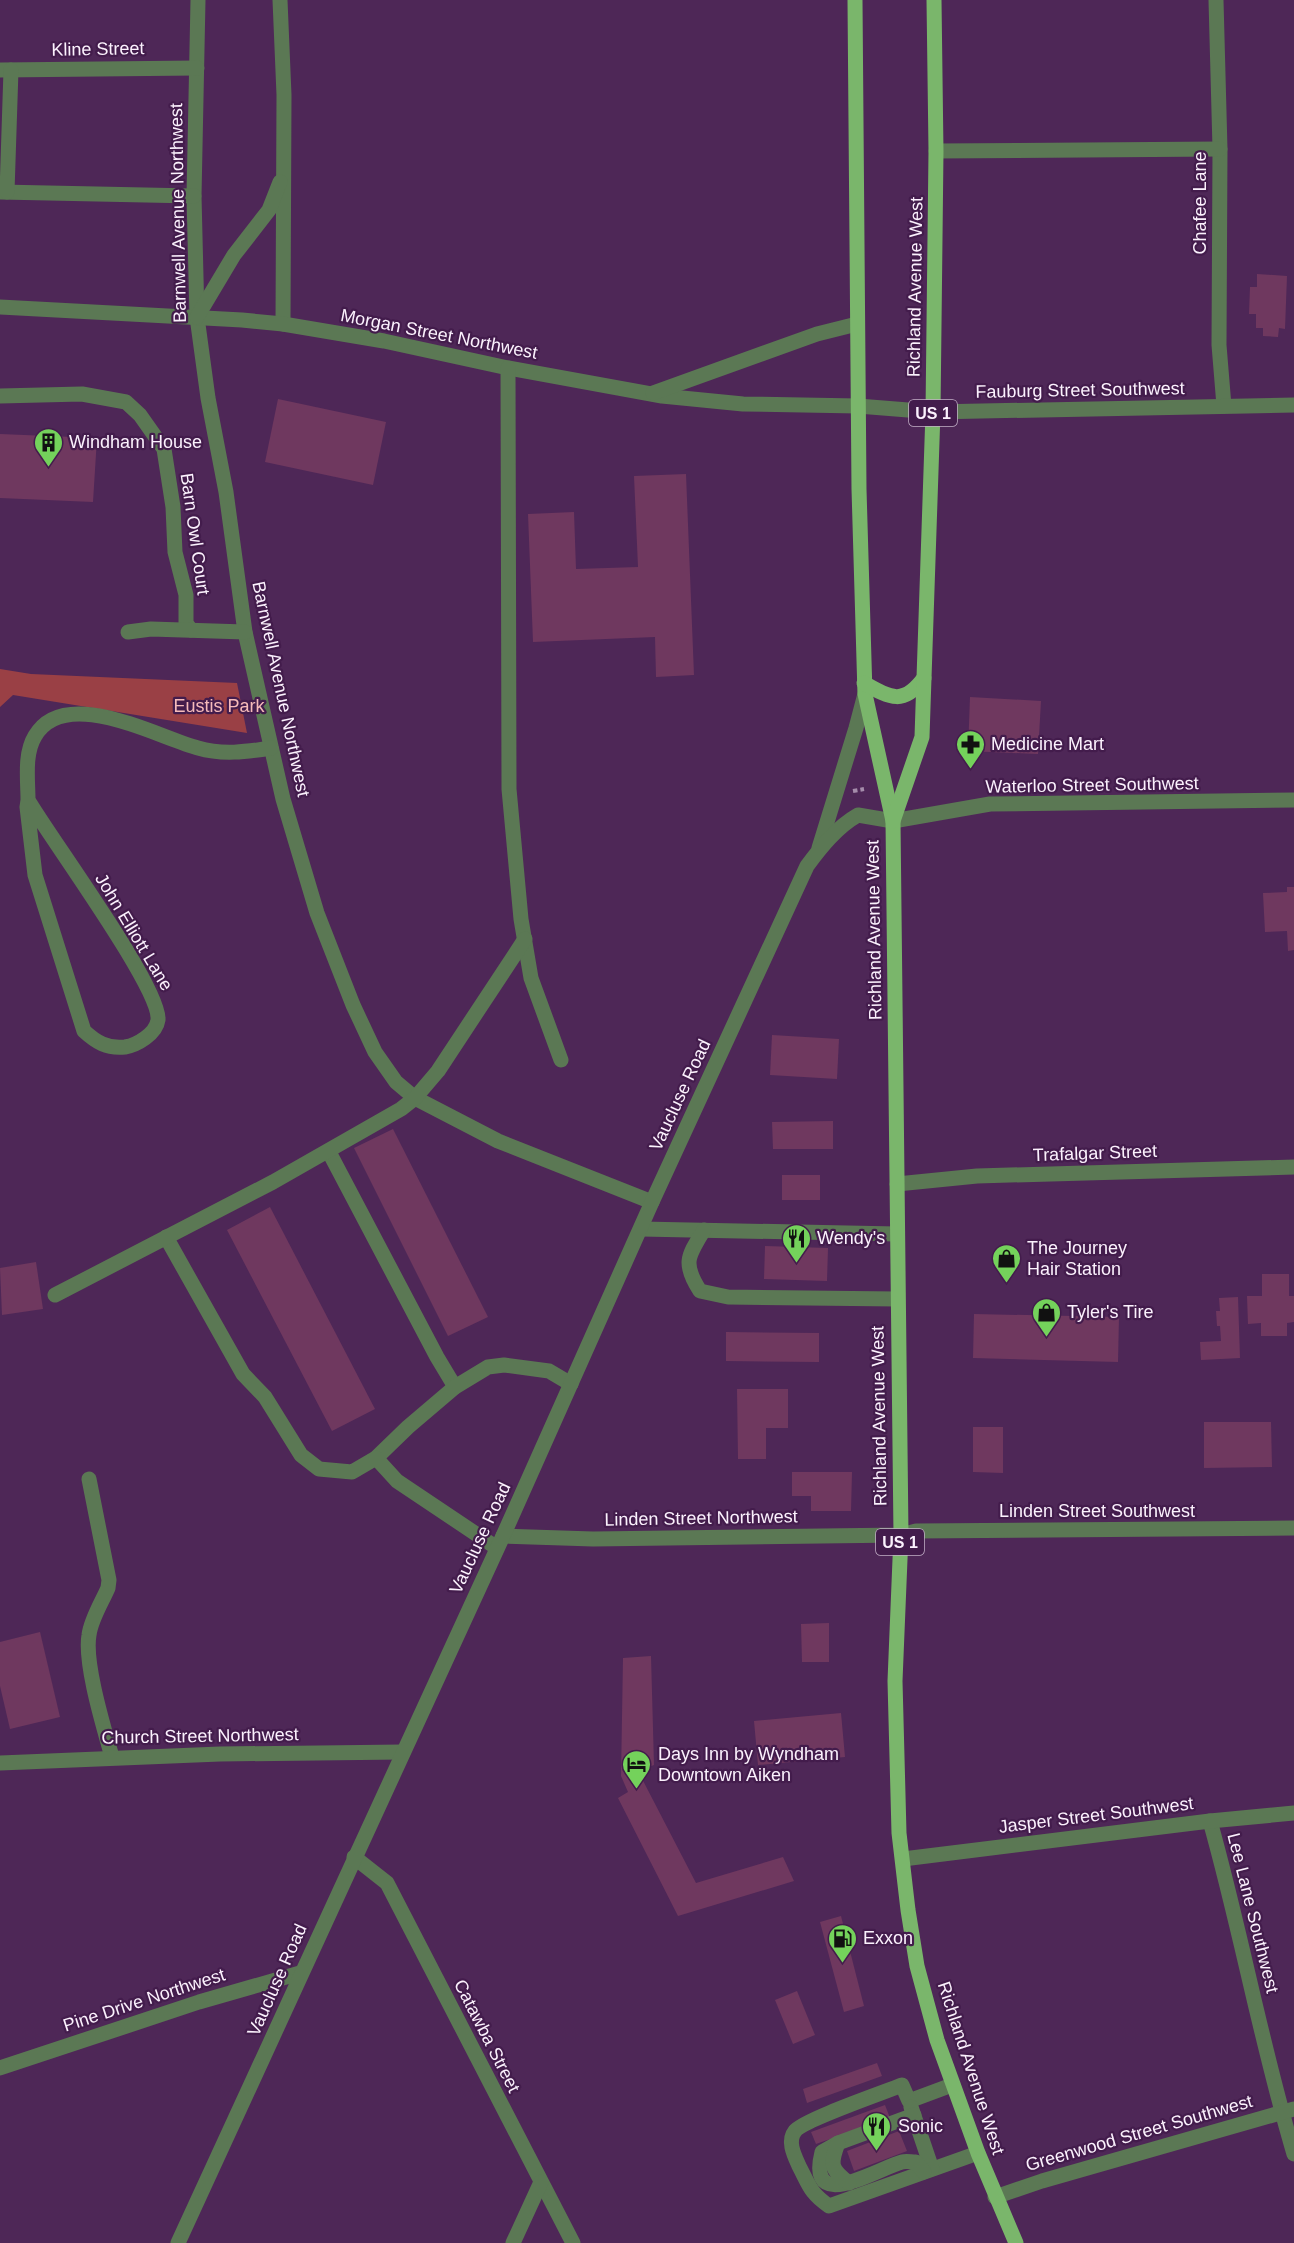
<svg xmlns="http://www.w3.org/2000/svg" width="1294" height="2243" font-family="Helvetica,sans-serif">
	<rect width="100%" height="100%" fill="#4e2757"/>
	<polygon fill="#9a4045" points="0,669 31,674 237,683 247,733 13,695 0,707"/>
	<g fill="#6f385f">
		<polygon points="1257,274 1287,276 1285,329 1279,328 1278,337 1263,336 1263,328 1256,328 1256,314 1249,314 1250,287 1257,287"/>
		<polygon points="278,399 386,422 373,485 265,462"/>
		<polygon points="0,434 97,438 93,502 0,498"/>
		<polygon points="686,474 694,675 656,677 655,637 533,642 528,514 574,512 576,569 638,567 634,476"/>
		<polygon points="970,697 1041,701 1038,754 968,751"/>
		<polygon points="1287,887 1294,887 1294,950 1288,951 1287,931 1265,932 1263,893 1287,892"/>
		<polygon points="772,1035 839,1039 837,1079 770,1075"/>
		<polygon points="833,1121 833,1149 773,1149 772,1122"/>
		<polygon points="393,1129 488,1317 448,1336 354,1148"/>
		<rect x="782" y="1175" width="38" height="25"/>
		<polygon points="270,1207 375,1409 332,1431 227,1230"/>
		<polygon points="765,1246 828,1248 827,1281 764,1279"/>
		<polygon points="36,1262 43,1309 2,1315 0,1268"/>
		<polygon points="1262,1274 1289,1274 1289,1296 1294,1296 1294,1322 1287,1323 1287,1336 1261,1336 1261,1323 1248,1324 1247,1296 1262,1296"/>
		<polygon points="1238,1297 1240,1358 1201,1360 1200,1342 1221,1341 1220,1326 1217,1326 1216,1311 1220,1311 1219,1298"/>
		<polygon points="974,1314 1119,1317 1118,1362 973,1358"/>
		<polygon points="726,1332 819,1333 819,1362 726,1361"/>
		<polygon points="737,1389 788,1389 788,1428 766,1428 766,1459 738,1459"/>
		<polygon points="1204,1422 1271,1422 1272,1467 1204,1468"/>
		<polygon points="973,1427 1003,1427 1003,1473 973,1472"/>
		<polygon points="792,1472 852,1472 851,1511 811,1511 811,1496 792,1496"/>
		<polygon points="829,1623 829,1662 802,1662 801,1624"/>
		<polygon points="40,1632 60,1717 10,1729 0,1686 0,1642"/>
		<polygon points="651,1656 654,1765 638,1771 696,1883 783,1857 794,1881 678,1916 618,1798 628,1792 621,1776 623,1658"/>
		<polygon points="841,1713 845,1757 758,1765 754,1721"/>
		<polygon points="841,1916 864,2006 844,2012 820,1922"/>
		<polygon points="797,1991 815,2035 793,2044 775,2000"/>
		<polygon points="877,2063 882,2076 807,2103 803,2089"/>
		<polygon points="885,2105 890,2118 816,2144 811,2132"/>
		<polygon points="899,2131 907,2151 854,2171 847,2151"/>
	</g>
	<g fill="none" stroke-linecap="round" stroke-linejoin="round">
		<polyline stroke="#a58dab" stroke-width="4" stroke-dasharray="4.5 3" stroke-linecap="butt" points="853,791 864,789"/>
		<g stroke="#5b7854" stroke-width="15">
			<polyline points="198,0 194,196 197,317 208,398 226,492 245,632 283,799 317,913 353,1005 375,1052 396,1082 415,1098 498,1141 652,1202"/>
			<polyline points="280,0 284,95 283,324"/>
			<polyline points="1216,0 1220,149 1219,345 1224,406"/>
			<polyline points="0,70 197,68"/>
			<polyline points="936,151 1220,149"/>
			<polyline points="0,192 194,196"/>
			<polyline points="7,192 11,70"/>
			<polyline points="0,307 242,320 283,324 384,341 508,368 662,396 743,404 858,406 933,412 1294,405"/>
			<polyline points="197,317 234,255 269,210 280,182"/>
			<polyline points="508,368 509,789 521,919 531,978 561,1060"/>
			<polyline points="653,393 817,334 857,324"/>
			<polyline points="0,396 82,394 126,402 140,415 164,449 173,507 175,552 186,595 186,623 191,630"/>
			<polyline points="128,632 151,629 245,632"/>
			<path d="M28,800c22,38 133,188 130,220 -2,14 -21,25 -33,27 -18,2 -29,-5 -41,-16l-49,-156 -8,-68 1,-7c0,-20 -4,-46 7,-64 30,-51 122,1 163,12 24,7 48,4 73,0"/>
			<polyline points="819,848 856,728 865,694"/>
			<polyline points="329,1152 437,1357 455,1387"/>
			<polyline points="897,1184 977,1176 1294,1167"/>
			<polyline points="641,1229 897,1234"/>
			<path d="M704,1230c-16,26 -22,33 -4,61l28,6 169,2"/>
			<polyline points="166,1237 243,1374 265,1397 301,1455 319,1469 352,1472 376,1458 408,1427 455,1387 488,1367 504,1365 549,1371 571,1384"/>
			<polyline points="55,1295 273,1182 401,1109 415,1098 438,1071 525,939"/>
			<polyline points="376,1458 397,1481 497,1548"/>
			<path d="M89,1479l20,101 -1,8c-6,14 -17,31 -19,47 -5,28 15,93 23,122"/>
			<polyline points="503,1536 593,1539 901,1535 916,1531 1294,1528"/>
			<polyline points="0,1763 220,1754 402,1752"/>
			<path d="M1210,1821c31,110 51,223 84,333"/>
			<polyline points="354,1857 387,1883 573,2243"/>
			<polyline points="903,1859 1210,1821 1294,1813"/>
			<polyline points="0,2068 199,2002 300,1973"/>
			<path d="M952,2085l-43,16 -7,-16c-17,7 -99,35 -107,46 -8,10 -1,24 4,35 10,19 11,27 30,40l149,-53"/>
			<polyline points="911,2107 932,2169"/>
			<path d="M914,2115l-76,28 -16,9c-16,63 54,17 80,10 4,-1 9,0 14,0l8,10"/>
			<path d="M838,2143c-8,21 -8,26 11,40"/>
			<polyline points="995,2197 1042,2181 1294,2109"/>
			<path d="M178,2243l325,-707 149,-334 155,-336c14,-19 30,-39 51,-51l35,6 97,-17 304,-4"/>
			<polyline points="513,2243 541,2182"/>
		</g>
		<g stroke="#7ab66b" stroke-width="15">
			<polyline points="855,0 859,489 865,694 893,821 901,1535 895,1681 899,1833 908,1910 917,1966 937,2040 978,2153 1016,2243"/>
			<path d="M864,683c27,16 40,22 60,-5"/>
			<polyline points="893,821 922,737 933,412 936,151 934,0"/>
		</g>
	</g>
	<defs>
		<symbol id="building-pin" viewBox="-11 -11 22 30"><path d="M0 17L-7.5 6A9.5 9.5 0 1 1 7.5 6Z" fill="#74d25b" stroke="#431c4c"/><path d="M-4-6H4V6H1V3H-1V6H-4ZM-2.5-4.3h1.7v1.8h-1.7ZM.8-4.3h1.7v1.8H.8ZM-2.5-1h1.7V.8h-1.7ZM.8-1h1.7V.8H.8Z" fill="#111"/></symbol>
		<symbol id="pharmacy-pin" viewBox="-11 -11 22 30"><path d="M0 17L-7.5 6A9.5 9.5 0 1 1 7.5 6Z" fill="#74d25b" stroke="#431c4c"/><path d="M-2-6h4v4h4v4h-4v4h-4v-4h-4v-4h4Z" fill="#111"/></symbol>
		<symbol id="restaurant-pin" viewBox="-11 -11 22 30"><path d="M0 17L-7.5 6A9.5 9.5 0 1 1 7.5 6Z" fill="#74d25b" stroke="#431c4c"/><path d="M-5-6h1v4h1v-4h1v4h1v-4h1v5L-1.5 .5V6h-2V.5L-5-1ZM5-6V6H3V1.5H1.5Q1.5-4 5-6Z" fill="#111"/></symbol>
		<symbol id="shop-pin" viewBox="-11 -11 22 30"><path d="M0 17L-7.5 6A9.5 9.5 0 1 1 7.5 6Z" fill="#74d25b" stroke="#431c4c"/><path d="M-5-2.5h2.3a2.7 3.5 0 0 1 5.4 0H5L5.5 6h-11ZM-1.5-2.5h3a1.5 2.3 0 0 0-3 0Z" fill="#111"/></symbol>
		<symbol id="hotel-pin" viewBox="-11 -11 22 30"><path d="M0 17L-7.5 6A9.5 9.5 0 1 1 7.5 6Z" fill="#74d25b" stroke="#431c4c"/><path d="M-6-4.5h1.5V1H6V5H4.5V3h-9V5H-6ZM-4 0a1.8 1.8 0 1 1 3.6 0ZM.5 0V-2.5h3Q6-2.5 6 0Z" fill="#111"/></symbol>
		<symbol id="fuel-pin" viewBox="-11 -11 22 30"><path d="M0 17L-7.5 6A9.5 9.5 0 1 1 7.5 6Z" fill="#74d25b" stroke="#431c4c"/><path d="M-5.5-6h7V0h2V4h1.3V-2.5L3-4.5l.8-.8L6-3V5H2.5V1h-1V6h-7ZM-4.2-4.7v3.2H.2V-4.7Z" fill="#111"/></symbol>
	</defs>
	<g fill-rule="evenodd">
		<use href="#building-pin" x="32" y="426" width="33" height="45"/>
		<use href="#pharmacy-pin" x="954" y="728" width="33" height="45"/>
		<use href="#restaurant-pin" x="780" y="1222" width="33" height="45"/>
		<use href="#shop-pin" x="990" y="1242" width="33" height="45"/>
		<use href="#shop-pin" x="1030" y="1296" width="33" height="45"/>
		<use href="#hotel-pin" x="620" y="1748" width="33" height="45"/>
		<use href="#fuel-pin" x="826" y="1922" width="33" height="45"/>
		<use href="#restaurant-pin" x="860" y="2110" width="33" height="45"/>
	</g>
	<g text-anchor="middle" dominant-baseline="central" stroke-width="4.5" stroke-linejoin="round" paint-order="stroke">
		<g fill="#431c4c" stroke="#c4b1c8" stroke-width="1.5">
			<rect x="909" y="400" width="48" height="26" rx="4.5"/>
			<rect x="876" y="1529" width="48" height="26" rx="4.5"/>
		</g>
		<g font-size="16" font-weight="bold" fill="#fbf1fd">
			<text x="933" y="413">US 1</text>
			<text x="900" y="1542">US 1</text>
		</g>
		<g font-size="18" fill="#fbf1fd" stroke="#431c4c">
			<text transform="translate(98 49) rotate(-1)">Kline Street</text>
			<text transform="translate(1200 203) rotate(-90)">Chafee Lane</text>
			<text transform="translate(178 213) rotate(-91)">Barnwell Avenue Northwest</text>
			<text transform="translate(915 287) rotate(-89)">Richland Avenue West</text>
			<text transform="translate(439 334) rotate(11)">Morgan Street Northwest</text>
			<text transform="translate(1080 390) rotate(-1)">Fauburg Street Southwest</text>
			<text transform="translate(195 534) rotate(82)">Barn Owl Court</text>
			<text transform="translate(281 689) rotate(78)">Barnwell Avenue Northwest</text>
			<text transform="translate(1092 785) rotate(-1)">Waterloo Street Southwest</text>
			<text transform="translate(874 930) rotate(-91)">Richland Avenue West</text>
			<text transform="translate(134 932) rotate(59)">John Elliott Lane</text>
			<text transform="translate(680 1095) rotate(-65)">Vaucluse Road</text>
			<text transform="translate(1095 1153) rotate(-2)">Trafalgar Street</text>
			<text transform="translate(879 1416) rotate(-91)">Richland Avenue West</text>
			<text x="1097" y="1511">Linden Street Southwest</text>
			<text transform="translate(701 1518) rotate(-1)">Linden Street Northwest</text>
			<text transform="translate(480 1538) rotate(-65)">Vaucluse Road</text>
			<text transform="translate(200 1736) rotate(-1)">Church Street Northwest</text>
			<text transform="translate(1096 1815) rotate(-7)">Jasper Street Southwest</text>
			<text transform="translate(1253 1913) rotate(76)">Lee Lane Southwest</text>
			<text transform="translate(277 1980) rotate(-66)">Vaucluse Road</text>
			<text transform="translate(144 2000) rotate(-18)">Pine Drive Northwest</text>
			<text transform="translate(487 2036) rotate(63)">Catawba Street</text>
			<text transform="translate(971 2068) rotate(72)">Richland Avenue West</text>
			<text transform="translate(1139 2133) rotate(-16)">Greenwood Street Southwest</text>
		</g>
		<g font-size="18" fill="#fbf1fd" stroke="#431c4c" text-anchor="start">
			<text x="69" y="442">Windham House</text>
			<text x="991" y="744">Medicine Mart</text>
			<text x="817" y="1238">Wendy's</text>
			<text x="1027" y="1248">The Journey<tspan x="1027" dy="21">Hair Station</tspan></text>
			<text x="1067" y="1312">Tyler's Tire</text>
			<text x="658" y="1754">Days Inn by Wyndham<tspan x="658" dy="21">Downtown Aiken</tspan></text>
			<text x="863" y="1938">Exxon</text>
			<text x="898" y="2126">Sonic</text>
		</g>
		<g font-size="18" fill="#f6bbba" stroke="#431c4c">
			<text x="219" y="706">Eustis Park</text>
		</g>
	</g>
</svg>
